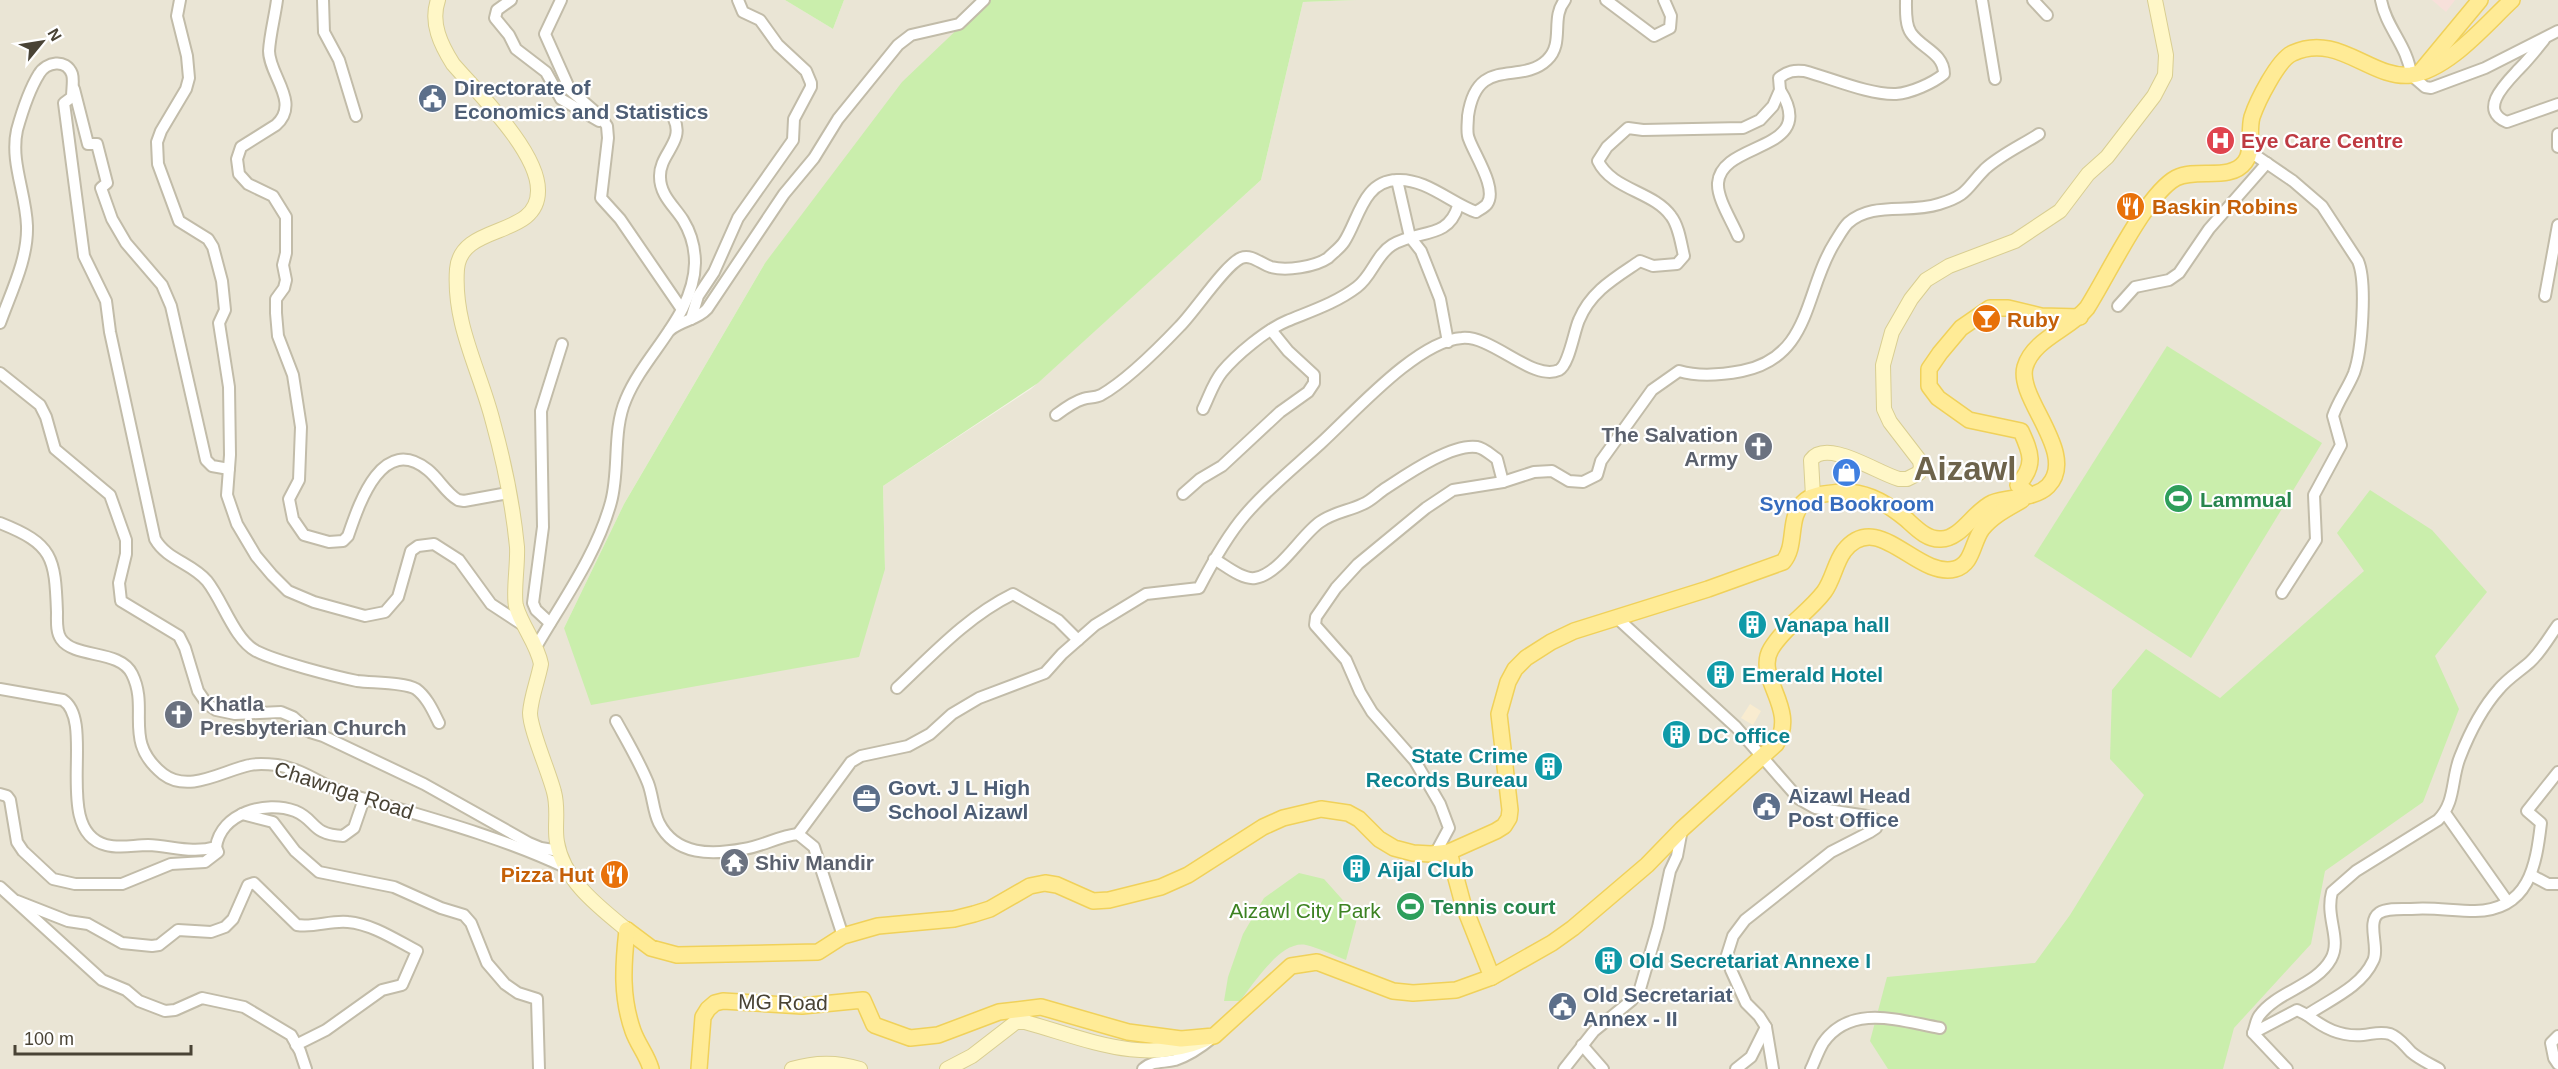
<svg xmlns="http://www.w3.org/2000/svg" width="2558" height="1069" font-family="Helvetica,sans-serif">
	<rect width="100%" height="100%" fill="#f5f2e7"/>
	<polygon fill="#eae5d5" points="0,0 785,0 833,29 844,0 988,0 765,263 624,504 564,628 885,569 883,486 1031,389 1261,180 1303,2 1356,0 2558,0 2558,1069 0,1069"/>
	<polygon fill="#f9ecd0" points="1750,704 1761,711 1753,725 1741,718"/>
	<polygon fill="#f7e0da" points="2432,0 2455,0 2446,12"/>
	<g fill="#caeeac">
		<polygon points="785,0 844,0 833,29"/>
		<polygon points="988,0 1356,0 1303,2 1261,180 1038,383 883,486 885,569 859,657 591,705 564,628 624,504 765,263 902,82"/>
		<polygon points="2167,346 2322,443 2191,658 2034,556"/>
		<polygon points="2370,490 2432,530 2487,592 2435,656 2459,709 2423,802 2325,871 2311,944 2234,1028 2223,1069 1888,1069 1870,1041 1887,977 2035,963 2070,915 2144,795 2110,759 2112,690 2146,649 2220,698 2364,571 2337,533"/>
		<path d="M1299,873l25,6 25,28 10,4 -13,49c-13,-5 -27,-12 -40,-15 -25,-5 -52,38 -66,56h-16l4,-24 15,-43 21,-36z"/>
	</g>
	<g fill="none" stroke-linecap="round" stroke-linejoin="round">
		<defs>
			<g id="street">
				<polyline points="180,0 177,16 187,56 189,78 186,89 161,131 157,142 158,164 179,221 208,239 213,247 222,281 225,310 219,323 229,387 230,455 227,495 237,524 256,556 272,575 288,591 314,602 365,616 385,612 398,597 411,551 418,546 434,544 459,560 491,604 523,625"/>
				<path d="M277,0c-2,16 -7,34 -8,51 0,24 32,52 7,74l-35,22 -4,12 2,15 9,10 25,12 13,21v36l-3,12 3,15 -2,8 -8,11v14l2,23 15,39 8,52 -2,53 -10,19 4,20 11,16 25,7 14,-1 5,-5c11,-32 34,-103 80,-66 11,9 18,23 30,30l6,1 44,-8"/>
				<polyline points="323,0 324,32 339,60 356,116"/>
				<polyline points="511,0 497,10 495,18 509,35 516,49 546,72 561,99 599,121"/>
				<polyline points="561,0 545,34 570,90 600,116 607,126 608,138 601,198 620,219 681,308"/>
				<polyline points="1606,0 1654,36 1670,28 1671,16 1664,0"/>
				<polyline points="1982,0 1995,79"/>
				<polyline points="2033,0 2047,15"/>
				<path d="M2381,0c5,28 27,46 30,75l14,12 6,1 54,-20 73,-37"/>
				<path d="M2544,40c-8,10 -16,20 -25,29 -12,13 -42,41 -12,53l51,-18"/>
				<polyline points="74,89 88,144 97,144 107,183 101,188 112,219 126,243 162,285 171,306 206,460 212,466 229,469"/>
				<polyline points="2558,134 2558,147"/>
				<path d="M2249,151l44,30 29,25 36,55c9,21 4,90 -4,112 -6,15 -16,28 -21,43l8,29 -27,50 2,45 -34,53"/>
				<polyline points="1397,180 1410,237 1421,251 1440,299 1448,342"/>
				<path d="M1738,236c-6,-15 -21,-37 -20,-53 3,-43 102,-30 62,-93"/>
				<polyline points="2545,296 2558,225"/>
				<polyline points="2118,306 2135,287 2169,280 2179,273 2209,229 2267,163"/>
				<polyline points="691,319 698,296 714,272 738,218 793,140 794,119 811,87 811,83 806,71 778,45 760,20 743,12 738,0"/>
				<path d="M0,323c11,-31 28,-64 27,-97 -1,-33 -17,-64 -10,-96 5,-18 12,-40 22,-56 7,-12 27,-16 33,0 2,6 0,15 0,23l-8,6 20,153 22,45 4,31 45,207c12,21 37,24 52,42 16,20 27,58 49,70 22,11 77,25 101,30 15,2 47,1 59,8 11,8 17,22 23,34"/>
				<path d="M670,330c12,-10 27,-10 37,-21l77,-115 30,-36 24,-39 60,-74 13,-10 48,-11 25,-24"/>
				<polyline points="0,373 40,405 46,417 55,449 110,495 126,540 126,554 119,583 121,601 179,636 185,648 198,691 207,704 216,710 235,714 281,712 293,717 310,732 323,736 424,784 529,843 541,848 559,851"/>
				<path d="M1203,409c6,-12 10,-26 19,-37 14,-17 44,-42 65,-51 24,-10 49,-18 70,-34 15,-11 19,-32 35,-42 26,-16 56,-5 66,-39"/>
				<path d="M1056,415c8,-6 17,-13 27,-16 6,-2 12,-1 18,-4 25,-14 59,-48 79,-69 15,-15 45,-61 61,-68 11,-4 20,6 30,9 15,4 44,0 57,-9 5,-5 12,-10 16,-16 15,-23 19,-61 53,-62 28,-2 54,23 79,32 3,-2 9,-5 11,-8 11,-15 -13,-50 -18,-65 -3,-6 -1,-16 -1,-23 9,-62 52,-30 79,-56 18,-17 3,-42 18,-60"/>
				<polyline points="1183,494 1200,479 1222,466 1280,412 1308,392 1314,383 1314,375 1288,351 1271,330"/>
				<path d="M0,523c53,21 55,34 57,89 0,9 -1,20 4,27 14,20 59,10 71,35 18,36 -10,67 31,100 26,20 61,-4 87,-9 9,-2 18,-1 27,0 30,5 46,22 71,29 74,22 149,41 219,74"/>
				<path d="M1214,559c11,6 28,21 41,19 25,-4 46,-43 65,-56 14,-10 29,-11 43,-18 8,-3 15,-11 23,-16 20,-13 66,-45 91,-41 7,1 14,8 20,12l6,23"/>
				<polyline points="1617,618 1736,727 1799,799 1815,808 1867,816 1875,819 1877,824 1876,828 1870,832 1831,852 1745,920 1733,936 1727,955 1731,970 1746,1003 1759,1016 1766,1027 1773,1069"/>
				<polyline points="550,623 536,610 533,603 543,527 541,411 562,344"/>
				<path d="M536,647c26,-45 61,-93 75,-145 9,-33 1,-71 15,-103 19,-46 68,-83 69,-136 0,-15 -4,-30 -12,-43 -9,-14 -23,-25 -23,-43 -1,-23 25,-35 14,-58"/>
				<path d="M897,688c36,-34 71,-72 116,-94l45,26 20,20"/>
				<path d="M0,689l63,11c34,22 -12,131 43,145 14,4 28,0 42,0 24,1 44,9 68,2 5,-34 50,-47 79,-36 22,9 15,23 48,25l11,-8 10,-29"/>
				<path d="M616,721c11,20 23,40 32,62 5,13 5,28 11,40 17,33 53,32 85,26 19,-3 35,-13 54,-15l16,13 29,89"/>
				<polyline points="0,794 7,796 10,800 17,842 23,851 53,879 75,884 122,884 171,864 205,862 218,852 216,847"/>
				<polyline points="2445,813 2507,901"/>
				<polyline points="242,814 273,822 295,851 319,872 394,887 441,908 464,915 471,923 487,963 505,984 518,993 537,999 539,1069"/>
				<path d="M798,834l53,-72 10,-6 47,-10 22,-12 22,-20 27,-16 66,-25 17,-19 33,-29 51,-31 53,-6c13,-25 28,-52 46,-73 23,-27 51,-49 76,-72 33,-30 96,-102 141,-105 30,-3 71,44 97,32 10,-5 15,-39 20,-50 12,-29 36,-42 61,-59l13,5 24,-2 7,-8c-3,-12 -5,-30 -13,-40 -18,-25 -59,-26 -73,-55l9,-14 21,-19 15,2 100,-2 17,-8 13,-14 7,-16 -1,-12c9,-7 15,-8 25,-7 27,7 65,24 92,23 15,-1 37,-11 48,-20 0,-21 -23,-26 -33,-41 -6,-8 -5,-24 -5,-33"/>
				<path d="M1435,854l14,-26 -9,-24 -25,-43 -43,-49 -12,-20 -14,-32 -31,-35 1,-8 20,-29 22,-24 68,-56 27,-18 50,-8 31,-10 18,-1 17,10 14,1 14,-7 4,-14 51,-71 27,-19c20,6 42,4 63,0 70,-14 62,-80 93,-129 4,-6 8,-14 13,-19 24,-22 60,-9 91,-19 30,-9 27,-16 46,-35 15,-14 37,-24 54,-35"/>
				<polyline points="2531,875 2548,884 2558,884"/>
				<polyline points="0,887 102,980 126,990 139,1001 165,1011 175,1010 202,998 244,1007 291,1035 300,1051 306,1069"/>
				<path d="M17,901l51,20 20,3 34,19 30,3 7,-1 19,-15 33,2 14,-5 8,-8 15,-34 6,-2 43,42c17,3 34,-5 51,-3 24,2 48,18 69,29l-15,34 -20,5 -56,40 -30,15"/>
				<path d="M2307,1015c17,13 33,22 56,20 10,-1 17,-4 27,-1 10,4 14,11 21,18 8,7 19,12 28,17"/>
				<path d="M2253,1033l44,-23 10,5c24,-16 54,-28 66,-54 7,-13 -7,-39 6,-48 8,-5 22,-4 32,-4 21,-2 42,2 64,2 54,-1 61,-45 66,-88l-14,-12 31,-39"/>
				<polyline points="2558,1036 2551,1043 2554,1058 2558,1064"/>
				<polyline points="1582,1045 1603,1069"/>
				<path d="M1143,1069c10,-9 20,-6 32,-9 15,-5 25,-12 37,-22"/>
				<polyline points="1564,1069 1594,1031 1632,1000 1640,989 1658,927 1670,871 1677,856 1682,829"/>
				<polyline points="1736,1069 1751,1057 1766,1027"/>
				<path d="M1811,1069c4,-8 7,-18 12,-26 28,-40 77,-22 117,-15"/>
				<path d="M2287,1069l-34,-36c2,-5 3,-13 6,-17 18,-25 57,-30 72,-57 11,-20 -6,-41 1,-67l24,-21 82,-51c18,-18 13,-41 22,-63 9,-23 23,-50 39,-68 9,-11 21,-18 31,-27 11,-10 19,-25 28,-37"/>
			</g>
			<g id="secondary">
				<path d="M438,0c-8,23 3,45 15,64 25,29 85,87 85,126 1,49 -77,32 -81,79 -4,56 23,101 36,153 11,40 20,84 24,125 1,17 -4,46 -1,59 6,21 21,37 25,58 -3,16 -10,33 -11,49 0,16 19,59 24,79 5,18 0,35 3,50 6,38 42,65 70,88"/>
				<path d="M1813,496l-2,-36c16,-22 66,13 88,19h8l12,-6 2,-6 -1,-6 -30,-39 -6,-13 -1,-44 9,-33 19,-33 15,-19 23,-14 66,-25 45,-30 28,-37 19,-17 47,-61 11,-21 1,-20 -11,-55"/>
				<path d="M792,1069c23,-7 46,-7 68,0"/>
				<path d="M947,1069l25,-13 44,-34h9c62,17 118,44 181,17"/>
			</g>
			<g id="primary">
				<polyline points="2422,70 2480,0"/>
				<path d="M2030,495l-12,-10c18,-20 13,-32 3,-54l-52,-11 -31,-22 -9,-12v-17l11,-16 21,-25 29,-20h18l33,8 39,1"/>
				<polyline points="1449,852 1463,904 1492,977"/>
				<path d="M627,930l24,18 26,7 141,-3 25,-16 35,-10 76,-7 20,-5 16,-5 40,-23 15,-3 12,2 36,16 16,-1 52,-13 27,-12 75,-48 20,-9 38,-9 27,4 11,6 20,20 15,9 19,5 18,1 18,-2 47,-21 8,-5 5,-8 1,-8 -11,-96 9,-32 7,-13 11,-11 25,-16 23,-11 134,-42 75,-27c15,-17 3,-46 23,-62 7,-5 17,-6 26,-7 29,-5 52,8 74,26 10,9 21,21 35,20 20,0 33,-28 51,-36 17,-7 42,-3 56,-17 31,-32 -32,-88 -23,-119 8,-28 45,-38 62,-59 20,-31 59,-114 89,-130 21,-11 54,4 69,-16 9,-12 3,-31 7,-45 5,-15 26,-58 41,-64 45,-21 79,27 118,22 38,-6 74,-50 101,-75"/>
				<path d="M627,930c-4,36 -6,67 6,101 5,14 14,24 18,38"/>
				<path d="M699,1069l4,-52 5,-8 7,-6 8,-2 79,5 61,-6 11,25 36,13 28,-3 61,-23 42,-5 87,25 53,7 33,-3 77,-70 26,-4 76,29 20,2 43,-3 36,-13 60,-34 21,-15 74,-63 35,-36 94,-85c23,-35 -22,-67 -5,-95 13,-22 37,-36 53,-57 9,-12 11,-29 20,-41 34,-43 73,28 111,18 18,-5 17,-26 27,-40 10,-13 26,-21 40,-29"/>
			</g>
		</defs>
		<use href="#street" stroke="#c2bca9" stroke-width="14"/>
		<use href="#secondary" stroke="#d9ce92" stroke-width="16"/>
		<use href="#primary" stroke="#f0d15a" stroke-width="18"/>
		<use href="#street" stroke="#fff" stroke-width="10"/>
		<use href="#secondary" stroke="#fff7c7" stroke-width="14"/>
		<use href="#primary" stroke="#ffeb96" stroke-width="15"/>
	</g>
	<defs>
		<symbol id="civic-disc" viewBox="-11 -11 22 22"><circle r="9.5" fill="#5c6f8a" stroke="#fff"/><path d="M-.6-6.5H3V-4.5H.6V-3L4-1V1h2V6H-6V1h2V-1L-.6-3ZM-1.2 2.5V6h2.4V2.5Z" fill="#fff"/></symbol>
		<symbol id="hospital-disc" viewBox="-11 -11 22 22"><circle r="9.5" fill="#e0444e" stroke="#fff"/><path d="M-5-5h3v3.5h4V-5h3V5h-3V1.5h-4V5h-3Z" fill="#fff"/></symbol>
		<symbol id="restaurant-disc" viewBox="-11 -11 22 22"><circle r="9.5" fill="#e8710a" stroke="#fff"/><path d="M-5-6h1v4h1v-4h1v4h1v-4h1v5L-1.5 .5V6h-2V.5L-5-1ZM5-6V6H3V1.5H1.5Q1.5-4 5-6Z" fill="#fff"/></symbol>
		<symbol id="bar-disc" viewBox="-11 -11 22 22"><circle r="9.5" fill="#e8710a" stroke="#fff"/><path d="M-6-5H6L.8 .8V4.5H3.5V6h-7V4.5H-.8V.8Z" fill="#fff"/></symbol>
		<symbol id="church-disc" viewBox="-11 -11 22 22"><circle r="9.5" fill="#6b7280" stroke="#fff"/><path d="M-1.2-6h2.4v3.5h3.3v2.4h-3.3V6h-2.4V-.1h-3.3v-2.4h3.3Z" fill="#fff"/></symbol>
		<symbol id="shop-disc" viewBox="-11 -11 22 22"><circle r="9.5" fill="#3f7fe0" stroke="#fff"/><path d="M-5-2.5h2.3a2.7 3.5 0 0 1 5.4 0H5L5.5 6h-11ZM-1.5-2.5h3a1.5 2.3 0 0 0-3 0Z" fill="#fff"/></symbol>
		<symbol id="stadium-disc" viewBox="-11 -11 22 22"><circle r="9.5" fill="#2e9e5b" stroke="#fff"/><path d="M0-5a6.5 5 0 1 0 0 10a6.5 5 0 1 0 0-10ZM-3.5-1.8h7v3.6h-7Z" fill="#fff"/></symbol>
		<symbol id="building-disc" viewBox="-11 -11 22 22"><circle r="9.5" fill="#0f9aa8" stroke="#fff"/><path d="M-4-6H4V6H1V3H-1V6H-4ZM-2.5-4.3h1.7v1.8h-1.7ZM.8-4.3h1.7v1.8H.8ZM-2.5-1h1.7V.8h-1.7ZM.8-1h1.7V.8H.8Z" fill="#fff"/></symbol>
		<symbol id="office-disc" viewBox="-11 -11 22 22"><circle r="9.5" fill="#5c6f8a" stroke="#fff"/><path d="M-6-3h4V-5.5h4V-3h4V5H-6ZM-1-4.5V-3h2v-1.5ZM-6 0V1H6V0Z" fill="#fff"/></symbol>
		<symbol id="temple-disc" viewBox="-11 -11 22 22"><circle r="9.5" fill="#6b7280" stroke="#fff"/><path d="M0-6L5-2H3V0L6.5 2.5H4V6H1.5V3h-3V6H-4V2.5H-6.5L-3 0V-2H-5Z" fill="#fff"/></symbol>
	</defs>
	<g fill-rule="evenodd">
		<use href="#civic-disc" x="416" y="82" width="33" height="33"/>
		<use href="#hospital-disc" x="2204" y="124" width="33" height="33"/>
		<use href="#restaurant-disc" x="2114" y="190" width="33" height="33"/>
		<use href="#bar-disc" x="1970" y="302" width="33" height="33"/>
		<use href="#church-disc" x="1742" y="430" width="33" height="33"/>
		<use href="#shop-disc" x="1830" y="456" width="33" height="33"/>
		<use href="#stadium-disc" x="2162" y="482" width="33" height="33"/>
		<use href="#building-disc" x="1736" y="608" width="33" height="33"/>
		<use href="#building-disc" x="1704" y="658" width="33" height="33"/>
		<use href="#church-disc" x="162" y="698" width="33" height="33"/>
		<use href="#building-disc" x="1660" y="718" width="33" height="33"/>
		<use href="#building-disc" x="1532" y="750" width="33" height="33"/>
		<use href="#office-disc" x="850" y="782" width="33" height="33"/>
		<use href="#civic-disc" x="1750" y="790" width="33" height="33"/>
		<use href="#temple-disc" x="718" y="846" width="33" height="33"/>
		<use href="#building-disc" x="1340" y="852" width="33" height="33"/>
		<use href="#restaurant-disc" x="598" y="858" width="33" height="33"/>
		<use href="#stadium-disc" x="1394" y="890" width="33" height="33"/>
		<use href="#building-disc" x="1592" y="944" width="33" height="33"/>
		<use href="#civic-disc" x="1546" y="990" width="33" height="33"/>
	</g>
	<g text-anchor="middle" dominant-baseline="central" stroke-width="4.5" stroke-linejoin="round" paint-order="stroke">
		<g font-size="21" font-weight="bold" fill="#4e5e75" stroke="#fff" text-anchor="start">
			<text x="454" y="87">Directorate of<tspan x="454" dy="24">Economics and Statistics</tspan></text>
			<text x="888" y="787">Govt. J L High<tspan x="888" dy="24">School Aizawl</tspan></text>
			<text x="1788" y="795">Aizawl Head<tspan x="1788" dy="24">Post Office</tspan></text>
			<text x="1583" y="994">Old Secretariat<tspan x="1583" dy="24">Annex - II</tspan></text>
		</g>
		<g font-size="21" font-weight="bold" fill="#be3a42" stroke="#fff" text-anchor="start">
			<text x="2241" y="140">Eye Care Centre</text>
		</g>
		<g font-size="21" font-weight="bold" fill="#c56008" stroke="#fff" text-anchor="start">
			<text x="2152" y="206">Baskin Robins</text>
			<text x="2007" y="319">Ruby</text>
			<text x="594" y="874" text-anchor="end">Pizza Hut</text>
		</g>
		<g font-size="21" font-weight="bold" fill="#5b616d" stroke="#fff" text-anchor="start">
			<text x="1738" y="434" text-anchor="end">The Salvation<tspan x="1738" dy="24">Army</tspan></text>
			<text x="200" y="703">Khatla<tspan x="200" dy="24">Presbyterian Church</tspan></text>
			<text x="755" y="862">Shiv Mandir</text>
		</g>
		<g font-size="21" font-weight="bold" fill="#27864d" stroke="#fff" text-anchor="start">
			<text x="2200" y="499">Lammual</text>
			<text x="1431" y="906">Tennis court</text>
		</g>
		<g font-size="21" font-weight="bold" fill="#366cbe" stroke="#fff">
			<text x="1847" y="503">Synod Bookroom</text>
		</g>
		<g font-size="21" font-weight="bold" fill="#0d838f" stroke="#fff" text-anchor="start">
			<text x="1774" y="624">Vanapa hall</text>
			<text x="1742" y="674">Emerald Hotel</text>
			<text x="1698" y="735">DC office</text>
			<text x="1528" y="755" text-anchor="end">State Crime<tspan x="1528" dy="24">Records Bureau</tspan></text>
			<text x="1377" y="869">Aijal Club</text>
			<text x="1629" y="960">Old Secretariat Annexe I</text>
		</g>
		<g font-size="21" fill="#494335" stroke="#fff">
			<text transform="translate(344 790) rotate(18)">Chawnga Road</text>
			<text transform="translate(783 1002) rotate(1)">MG Road</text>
		</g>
		<g font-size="21" fill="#3d8222" stroke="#fff">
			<text x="1305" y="910">Aizawl City Park</text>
		</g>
		<g font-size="33" font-weight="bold" fill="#6d634b" stroke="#fff">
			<text x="1965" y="468">Aizawl</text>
		</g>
	</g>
	<g transform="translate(42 42) rotate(60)" stroke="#ffffff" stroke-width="4.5" paint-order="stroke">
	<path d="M0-4.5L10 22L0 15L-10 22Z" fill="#494335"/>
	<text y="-9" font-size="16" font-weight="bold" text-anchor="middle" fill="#494335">N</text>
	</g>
	<path d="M15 1045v9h176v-9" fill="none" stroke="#494335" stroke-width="3"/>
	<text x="24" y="1045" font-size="18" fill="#494335" stroke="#ffffff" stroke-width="4.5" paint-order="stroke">100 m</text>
</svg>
